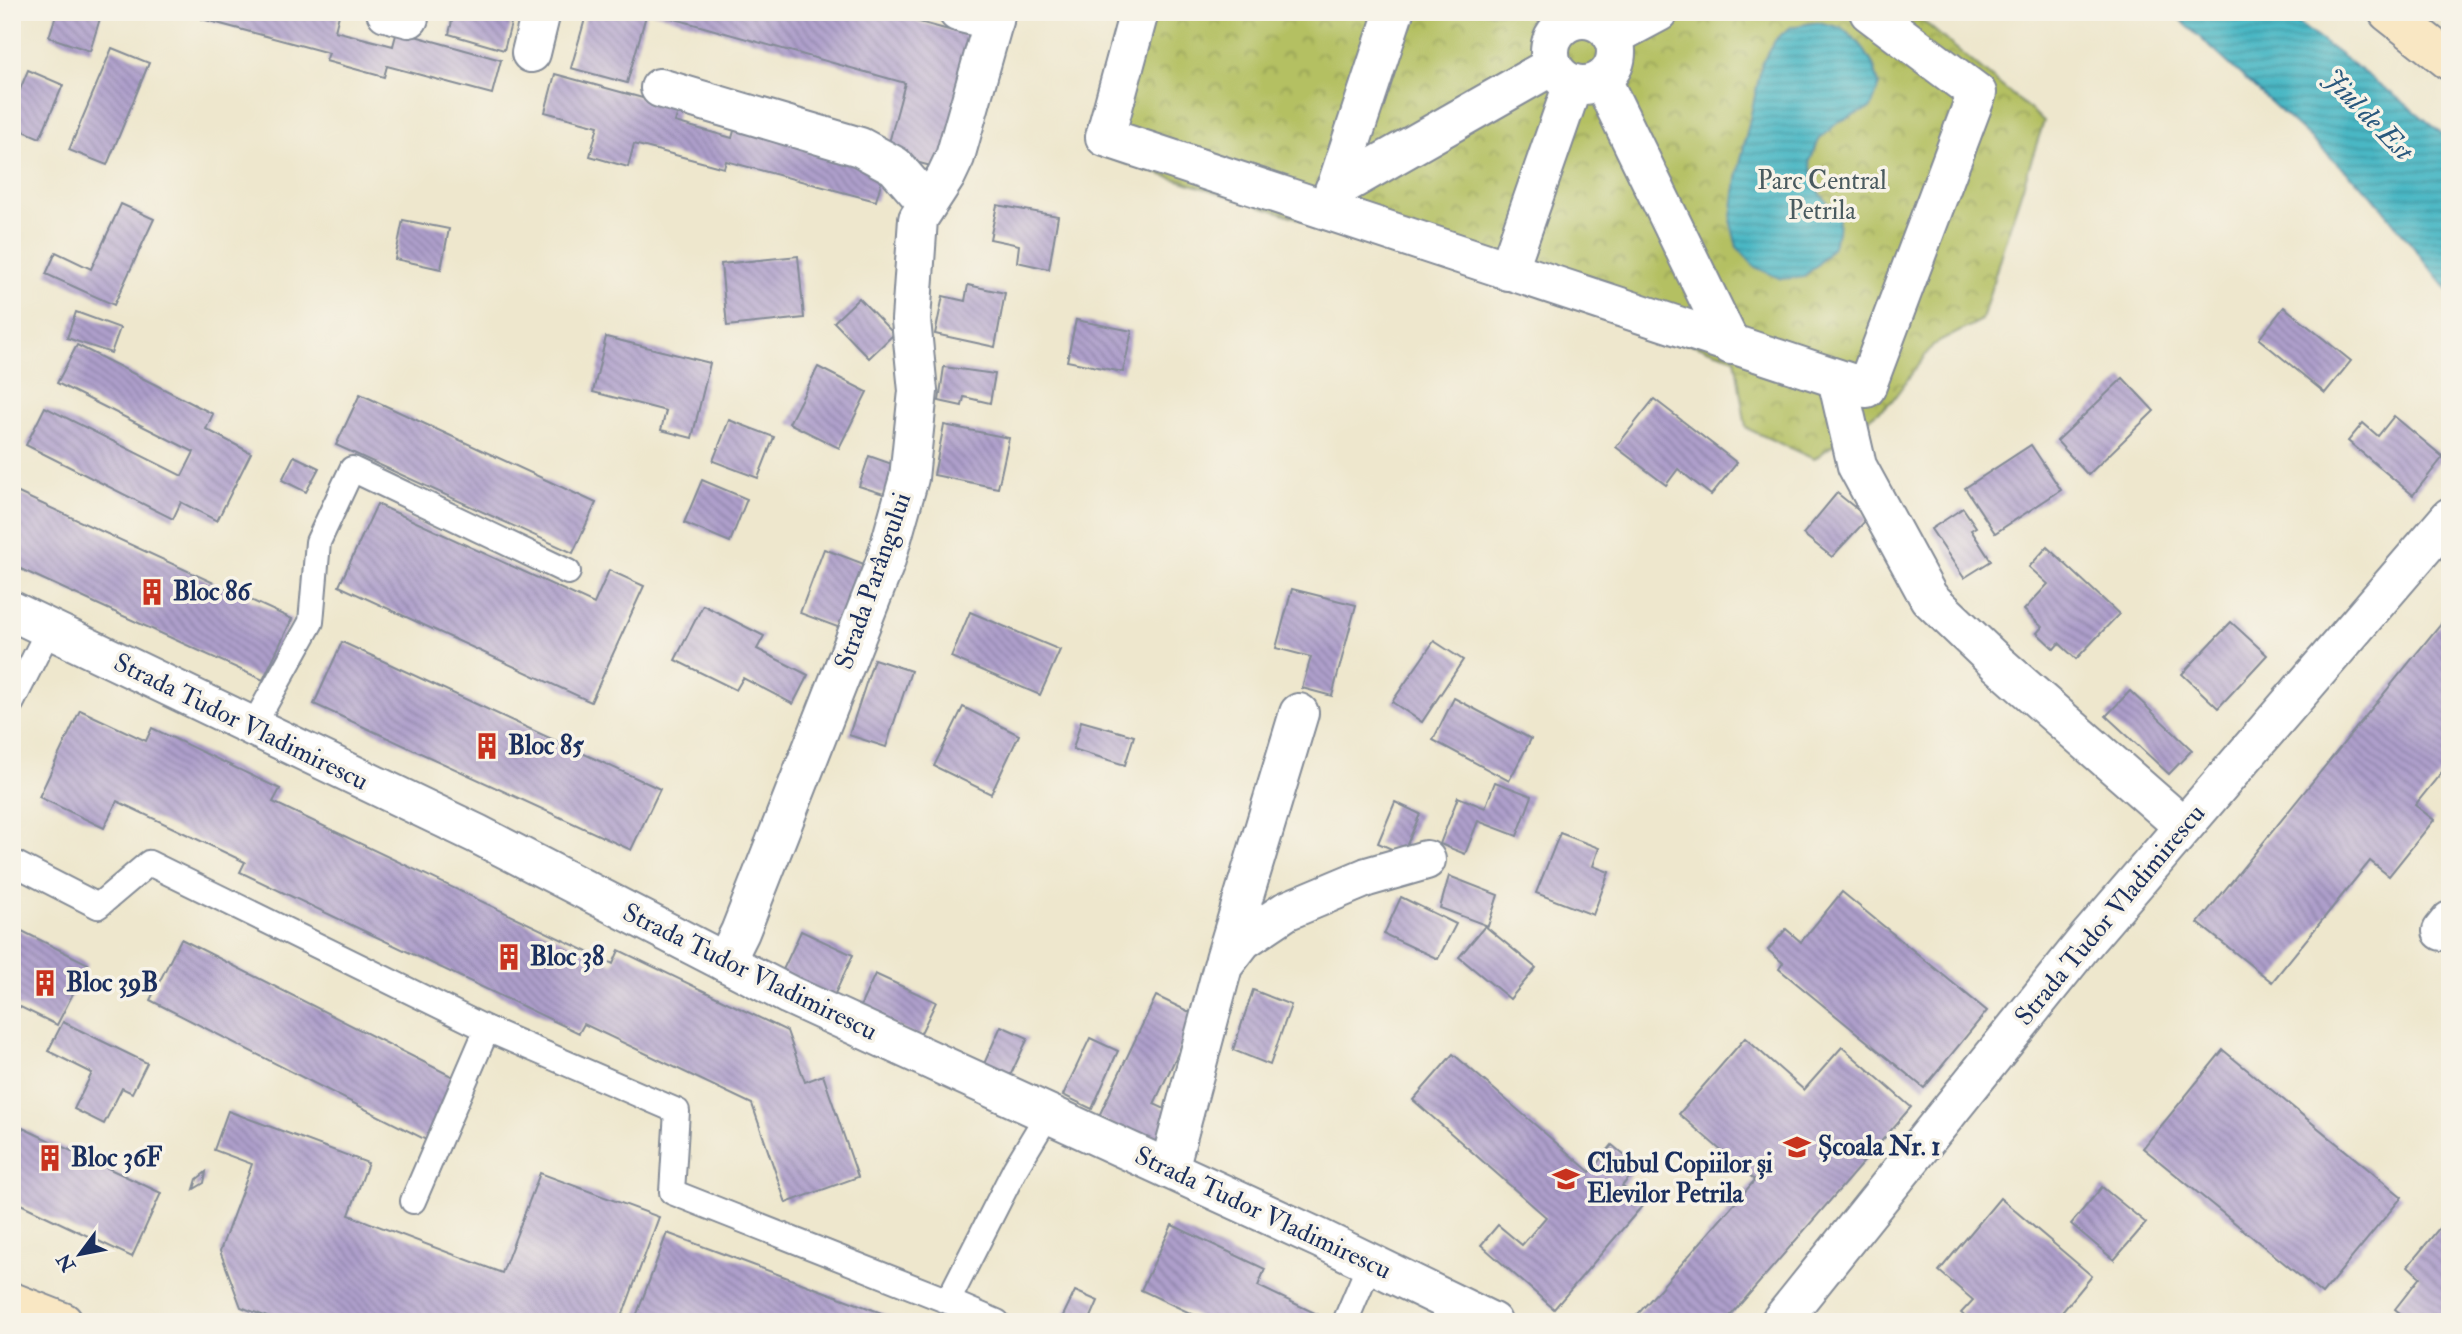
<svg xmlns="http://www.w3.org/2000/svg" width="2462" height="1334" font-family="'IM FELL Double Pica',serif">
	<defs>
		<pattern id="park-crowns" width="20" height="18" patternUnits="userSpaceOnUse" patternTransform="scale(1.75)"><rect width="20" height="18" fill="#b4c062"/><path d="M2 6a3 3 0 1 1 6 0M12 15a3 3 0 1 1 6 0" fill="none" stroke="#929c54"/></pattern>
		<pattern id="water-rules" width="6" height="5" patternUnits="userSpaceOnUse" patternTransform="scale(1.75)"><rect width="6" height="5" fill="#4ab7c4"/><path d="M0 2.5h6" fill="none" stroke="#3d95a2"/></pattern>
		<pattern id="building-back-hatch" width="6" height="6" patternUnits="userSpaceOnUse" patternTransform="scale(1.75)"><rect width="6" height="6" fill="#ae9fcb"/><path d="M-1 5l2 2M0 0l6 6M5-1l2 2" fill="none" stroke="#8d82a8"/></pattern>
	</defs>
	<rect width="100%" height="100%" fill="#f7f3e8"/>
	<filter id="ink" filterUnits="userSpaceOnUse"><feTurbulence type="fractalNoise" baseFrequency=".0143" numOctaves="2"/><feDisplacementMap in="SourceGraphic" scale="14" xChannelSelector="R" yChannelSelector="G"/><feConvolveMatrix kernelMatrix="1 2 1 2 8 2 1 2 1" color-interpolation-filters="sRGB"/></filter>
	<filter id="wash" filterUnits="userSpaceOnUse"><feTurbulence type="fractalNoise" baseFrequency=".00686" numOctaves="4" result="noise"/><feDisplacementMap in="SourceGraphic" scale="28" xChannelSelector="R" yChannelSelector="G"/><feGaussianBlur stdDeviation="1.57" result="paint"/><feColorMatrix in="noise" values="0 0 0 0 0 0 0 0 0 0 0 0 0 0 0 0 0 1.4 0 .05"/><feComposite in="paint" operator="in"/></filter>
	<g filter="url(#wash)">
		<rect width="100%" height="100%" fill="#eee7cd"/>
		<polygon fill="url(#park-crowns)" stroke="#687860" stroke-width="2" points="1123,12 1912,12 2044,121 2001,254 1982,320 1933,345 1891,402 1814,459 1746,428 1735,358 1088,151"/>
		<g fill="url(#water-rules)" stroke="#327391" stroke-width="2">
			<polygon points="2172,12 2283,12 2411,108 2450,140 2450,293 2371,194"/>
			<polygon points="1818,22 1842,28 1861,45 1874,66 1879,85 1871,108 1838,122 1819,140 1810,161 1815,186 1839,218 1838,233 1832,248 1817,265 1803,277 1781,279 1755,267 1737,247 1731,224 1737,178 1762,63 1776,39 1791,27"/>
		</g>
		<g id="blocks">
			<g fill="url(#building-back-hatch)">
				<polygon points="57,12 102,12 90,51 49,37"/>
				<polygon points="204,12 328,12 339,15 335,31 393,46 397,31 501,60 492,94 387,66 384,77 326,61 329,53 202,19"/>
				<polygon points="454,12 514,12 504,50 449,34"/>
				<polygon points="587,12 647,12 627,83 571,68"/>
				<polygon points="650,12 883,12 978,38 942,169 886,154 905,83"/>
				<polygon points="112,48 149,63 107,165 69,150"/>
				<polygon points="28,70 63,85 40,138 12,126 12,109"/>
				<polygon points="555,74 679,108 675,122 732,138 736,124 886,165 876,201 726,161 724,168 634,144 628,167 590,156 598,126 545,112"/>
				<polygon points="121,204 154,219 114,305 46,274 56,252 91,269"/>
				<polygon points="997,205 1058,216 1049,269 1017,262 1019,245 990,239"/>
				<polygon points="403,220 449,229 441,269 395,259"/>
				<polygon points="798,256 804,318 727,326 721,264"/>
				<polygon points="968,285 1005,293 995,347 935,334 943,296 965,301"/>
				<polygon points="859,298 894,334 869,358 834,322"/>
				<polygon points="2284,307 2351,361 2325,393 2259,339"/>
				<polygon points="76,312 120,328 111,353 67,338"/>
				<polygon points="1076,320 1132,331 1123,372 1067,361"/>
				<polygon points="606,337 710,363 692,438 661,430 666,411 593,392"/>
				<polygon points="77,345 213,414 206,429 251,453 217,521 181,502 173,519 26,445 45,407 182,476 194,452 57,383"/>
				<polygon points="818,367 867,392 839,448 789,423"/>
				<polygon points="944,367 995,374 990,403 964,397 962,406 939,401"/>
				<polygon points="2123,378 2154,411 2088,475 2057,441"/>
				<polygon points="360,394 596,503 573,553 336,445"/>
				<polygon points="1654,399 1737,463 1711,495 1678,469 1666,485 1616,447"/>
				<polygon points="2394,416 2443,457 2413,495 2348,441 2363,423 2378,436"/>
				<polygon points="729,420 774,437 758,478 713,461"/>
				<polygon points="944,425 1009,438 998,488 934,475"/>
				<polygon points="2031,445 2061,490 1995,533 1965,488"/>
				<polygon points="294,456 319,468 306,492 282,480"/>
				<polygon points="869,456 909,470 899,499 859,486"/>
				<polygon points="702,480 747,499 730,542 684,523"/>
				<polygon points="12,490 292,619 263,680 12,565"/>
				<polygon points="1837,493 1868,518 1832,557 1803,534"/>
				<polygon points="377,504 594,604 609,570 644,586 591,702 339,586"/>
				<polygon points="1963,508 1976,527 1971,530 1991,561 1964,578 1931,529"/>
				<polygon points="2047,547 2119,614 2076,659 2059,643 2054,649 2037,633 2042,627 2024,610 2048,584 2029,567"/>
				<polygon points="824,549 872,567 848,631 800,613"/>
				<polygon points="1292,589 1356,605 1332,696 1302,688 1311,657 1276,648"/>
				<polygon points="703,605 764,636 757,649 808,675 793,704 743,678 736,690 675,660"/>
				<polygon points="970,612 1060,650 1040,695 951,657"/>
				<polygon points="2450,612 2450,762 2415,805 2434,820 2389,876 2370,861 2272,982 2198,923"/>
				<polygon points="2231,622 2267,655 2218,708 2182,674"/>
				<polygon points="1434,641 1463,660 1422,722 1392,702"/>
				<polygon points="342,642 660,789 631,850 314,704"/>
				<polygon points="874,659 911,671 886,747 849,735"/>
				<polygon points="2130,691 2192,750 2169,774 2106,716"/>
				<polygon points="1454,698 1531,739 1509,781 1433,740"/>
				<polygon points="963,707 1019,735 991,794 934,766"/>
				<polygon points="80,710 146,741 152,728 280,789 273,802 613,964 619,950 787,1031 805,1082 823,1075 858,1177 786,1203 752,1104 584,1024 579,1033 240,872 245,862 117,801 104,828 39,797"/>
				<polygon points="1081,721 1134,736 1125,765 1073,749"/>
				<polygon points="1495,782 1532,796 1517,836 1478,821 1465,854 1440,844 1458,797 1485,808"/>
				<polygon points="1395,802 1420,814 1403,854 1378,843"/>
				<polygon points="1560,833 1599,848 1593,866 1609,872 1593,915 1536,893"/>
				<polygon points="1449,876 1498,895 1488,926 1440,908"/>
				<polygon points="1842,892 1987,1011 1924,1088 1779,969 1783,963 1768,950 1786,929 1801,942"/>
				<polygon points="1401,897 1456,924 1438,959 1384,934"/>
				<polygon points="12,926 88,964 57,1025 12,1003"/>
				<polygon points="1485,926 1536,968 1510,999 1459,957"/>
				<polygon points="801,931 853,955 833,998 781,974"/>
				<polygon points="181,939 463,1082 432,1143 150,1000"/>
				<polygon points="875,974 936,1002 919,1037 859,1009"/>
				<polygon points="1253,990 1291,1005 1270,1065 1233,1050"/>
				<polygon points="1156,996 1196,1015 1154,1104 1178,1115 1162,1149 1098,1118"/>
				<polygon points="63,1022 147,1063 132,1093 122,1088 104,1124 74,1109 92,1073 48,1051"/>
				<polygon points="1001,1026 1028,1038 1009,1078 983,1066"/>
				<polygon points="1090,1038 1118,1051 1092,1109 1063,1095"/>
				<polygon points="1745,1038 1804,1090 1842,1047 1911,1107 1725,1322 1631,1322 1755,1180 1679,1114"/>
				<polygon points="2223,1050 2402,1197 2322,1294 2143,1148"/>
				<polygon points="1453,1054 1590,1172 1612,1145 1638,1167 1622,1186 1643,1205 1554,1309 1481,1245 1498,1225 1522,1245 1546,1217 1413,1100"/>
				<polygon points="228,1111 368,1163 349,1215 502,1273 540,1173 659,1217 620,1322 280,1322 241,1307 220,1251 252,1164 214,1150"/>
				<polygon points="12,1123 161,1193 132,1257 12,1200"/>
				<polygon points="206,1172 204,1183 194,1189 197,1179"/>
				<polygon points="2102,1187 2146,1223 2114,1260 2071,1224"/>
				<polygon points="2000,1198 2092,1276 2054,1322 1971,1322 1961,1313 1973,1300 1939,1271"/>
				<polygon points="2450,1215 2450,1322 2411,1322 2395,1309 2420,1277 2408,1266"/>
				<polygon points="1172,1225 1265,1269 1258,1286 1321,1316 1318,1322 1209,1322 1141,1290"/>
				<polygon points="667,1233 903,1321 903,1322 634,1322"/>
				<polygon points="1075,1291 1098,1301 1089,1322 1060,1322"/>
			</g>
		</g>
	</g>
	<g filter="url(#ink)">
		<use href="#blocks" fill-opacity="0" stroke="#848b96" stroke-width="2"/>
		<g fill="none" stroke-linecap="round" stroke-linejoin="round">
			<defs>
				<g id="lane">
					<polyline points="12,702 49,629"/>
					<polyline points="252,728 311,622 318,542 352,469 568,572"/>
					<polyline points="12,862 98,906 149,863 487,1029"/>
					<polyline points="413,1201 487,1029 677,1111 672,1192 948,1301 1015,1169 1048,1114"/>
					<polyline points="948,1301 997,1322"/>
					<polyline points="1345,1322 1370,1263"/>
				</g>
				<g id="street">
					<polyline points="386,12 409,18"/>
					<polyline points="958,12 994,21"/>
					<polyline points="1139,12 1105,137 1866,388 1977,93 1869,12"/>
					<circle cx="1583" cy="52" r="33"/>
					<polyline points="1612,37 1659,12"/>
					<polyline points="531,53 541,12"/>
					<polyline points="1602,80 1731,345"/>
					<polyline points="660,88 860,147 895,166 927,203"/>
					<polyline points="1334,190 1552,66"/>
					<polyline points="1331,203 1394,12"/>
					<polyline points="1508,271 1573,84"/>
					<polyline points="1837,379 1857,466 1929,598 1997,663 2183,826"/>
					<polyline points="12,611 477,834 789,995 1321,1239 1492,1322"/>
					<polyline points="2442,931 2450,921"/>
					<polyline points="1225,959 1299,713"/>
					<polyline points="725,962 740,932 885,563 909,478 918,391 911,320 918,219 946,176 955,157 996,12"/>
					<polyline points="1169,1169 1223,966 1243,940 1286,911 1367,877 1426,860"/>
					<polyline points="1780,1322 2088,938 2450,517"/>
				</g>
				<g id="secondary">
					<polyline points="2388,12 2450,61"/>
					<polyline points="12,1302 63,1322"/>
				</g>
			</defs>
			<use href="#lane" stroke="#848b96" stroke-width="28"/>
			<use href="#street" stroke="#848b96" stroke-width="42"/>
			<use href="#secondary" stroke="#848b96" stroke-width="42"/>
			<use href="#lane" stroke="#fff" stroke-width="24"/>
			<use href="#street" stroke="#fff" stroke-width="38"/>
			<use href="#secondary" stroke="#f9e7c3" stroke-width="38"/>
		</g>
	</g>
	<defs>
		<symbol id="building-bare" viewBox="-9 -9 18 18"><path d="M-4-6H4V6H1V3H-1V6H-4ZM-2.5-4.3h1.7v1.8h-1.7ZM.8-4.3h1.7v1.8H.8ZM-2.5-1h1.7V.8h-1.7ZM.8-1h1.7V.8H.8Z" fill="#c8321e" stroke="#f7f3e8" stroke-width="2.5" paint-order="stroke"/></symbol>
		<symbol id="school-bare" viewBox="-9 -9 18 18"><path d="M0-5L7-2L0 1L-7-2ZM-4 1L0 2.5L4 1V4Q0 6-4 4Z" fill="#c8321e" stroke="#f7f3e8" stroke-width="2.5" paint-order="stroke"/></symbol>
	</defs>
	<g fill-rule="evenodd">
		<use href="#building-bare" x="133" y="573" width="38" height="38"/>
		<use href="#building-bare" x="468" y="727" width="38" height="38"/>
		<use href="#building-bare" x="490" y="938" width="38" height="38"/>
		<use href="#building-bare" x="26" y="964" width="38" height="38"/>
		<use href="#school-bare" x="1778" y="1128" width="38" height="38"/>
		<use href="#building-bare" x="31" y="1139" width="38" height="38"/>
		<use href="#school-bare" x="1547" y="1160" width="38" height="38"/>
	</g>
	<g text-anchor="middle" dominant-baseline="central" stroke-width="7" stroke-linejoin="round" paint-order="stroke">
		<g font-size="26" fill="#495a5f" stroke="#f7f3e8">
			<text x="1822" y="181">Parc Central<tspan x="1822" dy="30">Petrila</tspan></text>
		</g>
		<g font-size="26" fill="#1b2f5e" stroke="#f7f3e8">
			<text transform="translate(873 581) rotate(-71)">Strada Parângului</text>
			<text transform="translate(241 722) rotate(26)">Strada Tudor Vladimirescu</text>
			<text transform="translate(2110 915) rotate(-50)">Strada Tudor Vladimirescu</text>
			<text transform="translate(750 972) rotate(26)">Strada Tudor Vladimirescu</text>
			<text transform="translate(1263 1213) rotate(25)">Strada Tudor Vladimirescu</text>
		</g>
		<g font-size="26" font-weight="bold" fill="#1b2f5e" stroke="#f7f3e8" text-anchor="start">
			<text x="173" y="592">Bloc 86</text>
			<text x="508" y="746">Bloc 85</text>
			<text x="530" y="957">Bloc 38</text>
			<text x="66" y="983">Bloc 39B</text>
			<text x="1818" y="1147">Școala Nr. 1</text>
			<text x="71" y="1158">Bloc 36F</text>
			<text x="1587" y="1164">Clubul Copiilor și<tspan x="1587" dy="30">Elevilor Petrila</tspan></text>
		</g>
		<g font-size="28" font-style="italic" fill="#29587d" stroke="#f7f3e8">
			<text transform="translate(2368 115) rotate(46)">Jiul de Est</text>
		</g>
	</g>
	<rect width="2462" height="1334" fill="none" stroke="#f7f3e8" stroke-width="42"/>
	<g transform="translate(80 1254) rotate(238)" stroke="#f7f3e8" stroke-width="5" paint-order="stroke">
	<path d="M0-5L12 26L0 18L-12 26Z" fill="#1b2f5e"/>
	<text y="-10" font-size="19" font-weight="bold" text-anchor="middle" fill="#1b2f5e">N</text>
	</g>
</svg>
